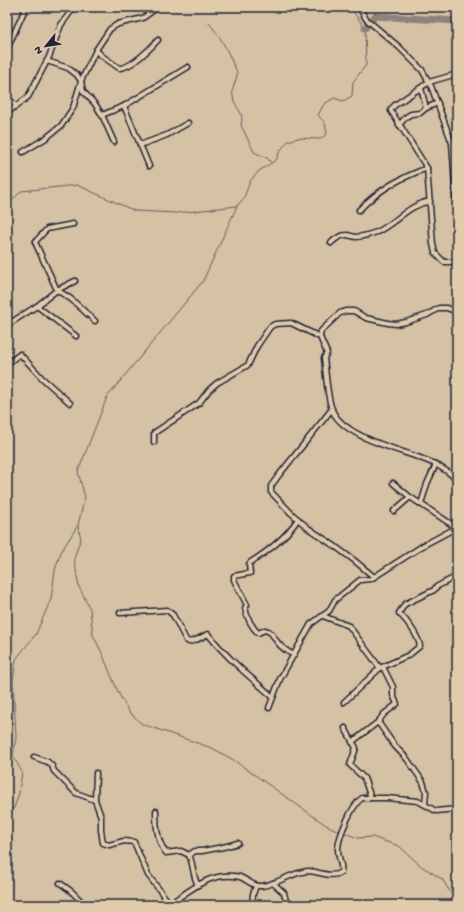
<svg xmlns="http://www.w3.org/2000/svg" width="464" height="912" font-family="'Gochi Hand',sans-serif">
	<rect width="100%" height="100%" fill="#d5c2a4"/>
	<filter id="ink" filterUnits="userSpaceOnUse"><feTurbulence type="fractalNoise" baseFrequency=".025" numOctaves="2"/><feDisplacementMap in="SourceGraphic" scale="8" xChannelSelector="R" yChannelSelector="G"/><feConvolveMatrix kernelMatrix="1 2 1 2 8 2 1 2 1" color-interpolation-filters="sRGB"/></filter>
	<g filter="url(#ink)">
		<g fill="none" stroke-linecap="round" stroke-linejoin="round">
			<g stroke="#635c61" stroke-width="1">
				<path d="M208,22c11,12 19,27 25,42 1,3 4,6 4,9 0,8 -6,14 -4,24 2,12 12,14 8,28l13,27 13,6 4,4"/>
				<polyline points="7,206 21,191 77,185 135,211 177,213 237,206"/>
				<polyline points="78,526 81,539 78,546 74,559 79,587 90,609 93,635 102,653 118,692 129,712 142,724 212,748 232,759 326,825 341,832"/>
				<polyline points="7,811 14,808 19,793 22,772 13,756 16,737 13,680 16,659 36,634 51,599 55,570 61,552 78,525 85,497 78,472 107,397 203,281 237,206 244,198 250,181 259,171 276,160 280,151 288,141 298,138 320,139 327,134 325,123 318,115 324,104 334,98 343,101 352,96 353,82 366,65 365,28 350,7"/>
				<polyline points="344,833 358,838 372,837 399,846 421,866 442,879 457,903"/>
			</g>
			<polyline stroke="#8e837a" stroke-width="7" points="365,28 375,16 457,21"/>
			<defs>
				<g id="street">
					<polyline points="359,7 366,19 399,47 422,70 431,86 452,143 457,215"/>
					<polyline points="7,49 26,7"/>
					<path d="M96,50l6,6 17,12c11,1 32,-20 39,-28"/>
					<polyline points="47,61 68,68 77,75 81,81 83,91 95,104 102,115 114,142"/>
					<polyline points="457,74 429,82 395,105 391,109 391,111 427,168 433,244 435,253 444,262 457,262"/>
					<polyline points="421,88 426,108"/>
					<polyline points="7,97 16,106"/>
					<polyline points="124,106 149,166"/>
					<polyline points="7,113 28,97 49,57 61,25 74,7"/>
					<polyline points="102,115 124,106 188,67"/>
					<polyline points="399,125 406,117 411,114 420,113 426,108 438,103"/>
					<polyline points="140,145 167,135 188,123"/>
					<polyline points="23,152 46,138 61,126 73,108 81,81 96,50 110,29 118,24 143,18 158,7"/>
					<path d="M359,210c20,-21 42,-32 68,-42"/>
					<polyline points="73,224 47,229 35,242 57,290 71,299 95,321"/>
					<path d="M331,243c4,-4 9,-8 16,-8 3,0 6,2 9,2 6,0 15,-3 21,-5 19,-9 31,-27 53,-31"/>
					<polyline points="37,306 76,336"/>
					<path d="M457,312l-10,-4h-8l-12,7 -21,7 -10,2 -8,-1 -22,-5 -12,-7h-8l-6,2 -19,18 -1,6 7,16 -3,5c2,14 3,42 9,54 15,29 77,39 104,53 7,4 14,9 20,14"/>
					<polyline points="7,325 37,306 57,290 75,281"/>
					<polyline points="7,364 20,354 42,378 70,403"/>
					<polyline points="332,409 279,475 271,486 271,492 291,513 308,528 336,547 355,561 374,577"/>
					<polyline points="154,442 154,433 199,403 209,390 217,383 248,365 257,346 270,327 275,324 291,323 320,337"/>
					<polyline points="393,483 410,497 394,511"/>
					<polyline points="410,497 454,526"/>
					<polyline points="421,504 427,484 436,464"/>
					<path d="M120,613l47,-3 6,5 13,25 3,2 7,-2 12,-6c19,24 42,43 65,63"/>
					<polyline points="323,616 349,626 380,668"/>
					<path d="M294,655c-6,-3 -11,-6 -16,-12 -5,-6 -5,-11 -13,-13l-7,3c-7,-7 -11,-15 -13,-25l2,-3 -13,-25v-4l16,-3 -1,-9 2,-2c16,-10 36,-26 47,-43"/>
					<path d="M344,702l36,-34 29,-13 11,-9c-2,-11 -13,-25 -21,-33l6,-9 29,-14 2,-3 21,-11"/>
					<polyline points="269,708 280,679 311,624 329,611 335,600 360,580 371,579 424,545 452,530 457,521"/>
					<polyline points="378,722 384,714 397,704 393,695 393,687 383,667"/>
					<polyline points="345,728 356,748 350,765 364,778 371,798"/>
					<polyline points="352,742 378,722 394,745 407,759 423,782 426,792 425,804"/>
					<polyline points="34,757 48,762 52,766 54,771 76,793 95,800"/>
					<polyline points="96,773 95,800 101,817 101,830 103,843 109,845 124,841 134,842 148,875 170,904"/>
					<path d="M156,811c0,15 1,30 10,42l15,-2 8,4c5,10 3,20 9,30"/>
					<polyline points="189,855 195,851 202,851 223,847 238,843"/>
					<polyline points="60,883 71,891 85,905"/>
					<polyline points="273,883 284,893 287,905"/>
					<path d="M168,905c22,-14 43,-35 72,-28 8,3 13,10 22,9 16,-2 30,-14 46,-15 10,0 23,8 33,1 2,-8 -4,-15 -3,-24 1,-13 14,-43 24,-50h25l31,3 18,10 21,-2"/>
					<polyline points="252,905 253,894 256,886"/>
				</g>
			</defs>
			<use href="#street" stroke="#22223b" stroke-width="7"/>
			<use href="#street" stroke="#e0ccab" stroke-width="4"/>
		</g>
	</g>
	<rect width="464" height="912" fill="none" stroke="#e0ccab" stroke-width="24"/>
	<rect x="12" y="12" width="440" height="888" fill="none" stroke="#22223b" stroke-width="1.5" filter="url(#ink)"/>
	<g transform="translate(46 46) rotate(240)" stroke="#e0ccab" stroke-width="3" paint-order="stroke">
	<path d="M0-3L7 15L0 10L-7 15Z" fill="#22223b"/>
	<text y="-6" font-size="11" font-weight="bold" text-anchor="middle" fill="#22223b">N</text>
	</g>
</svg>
